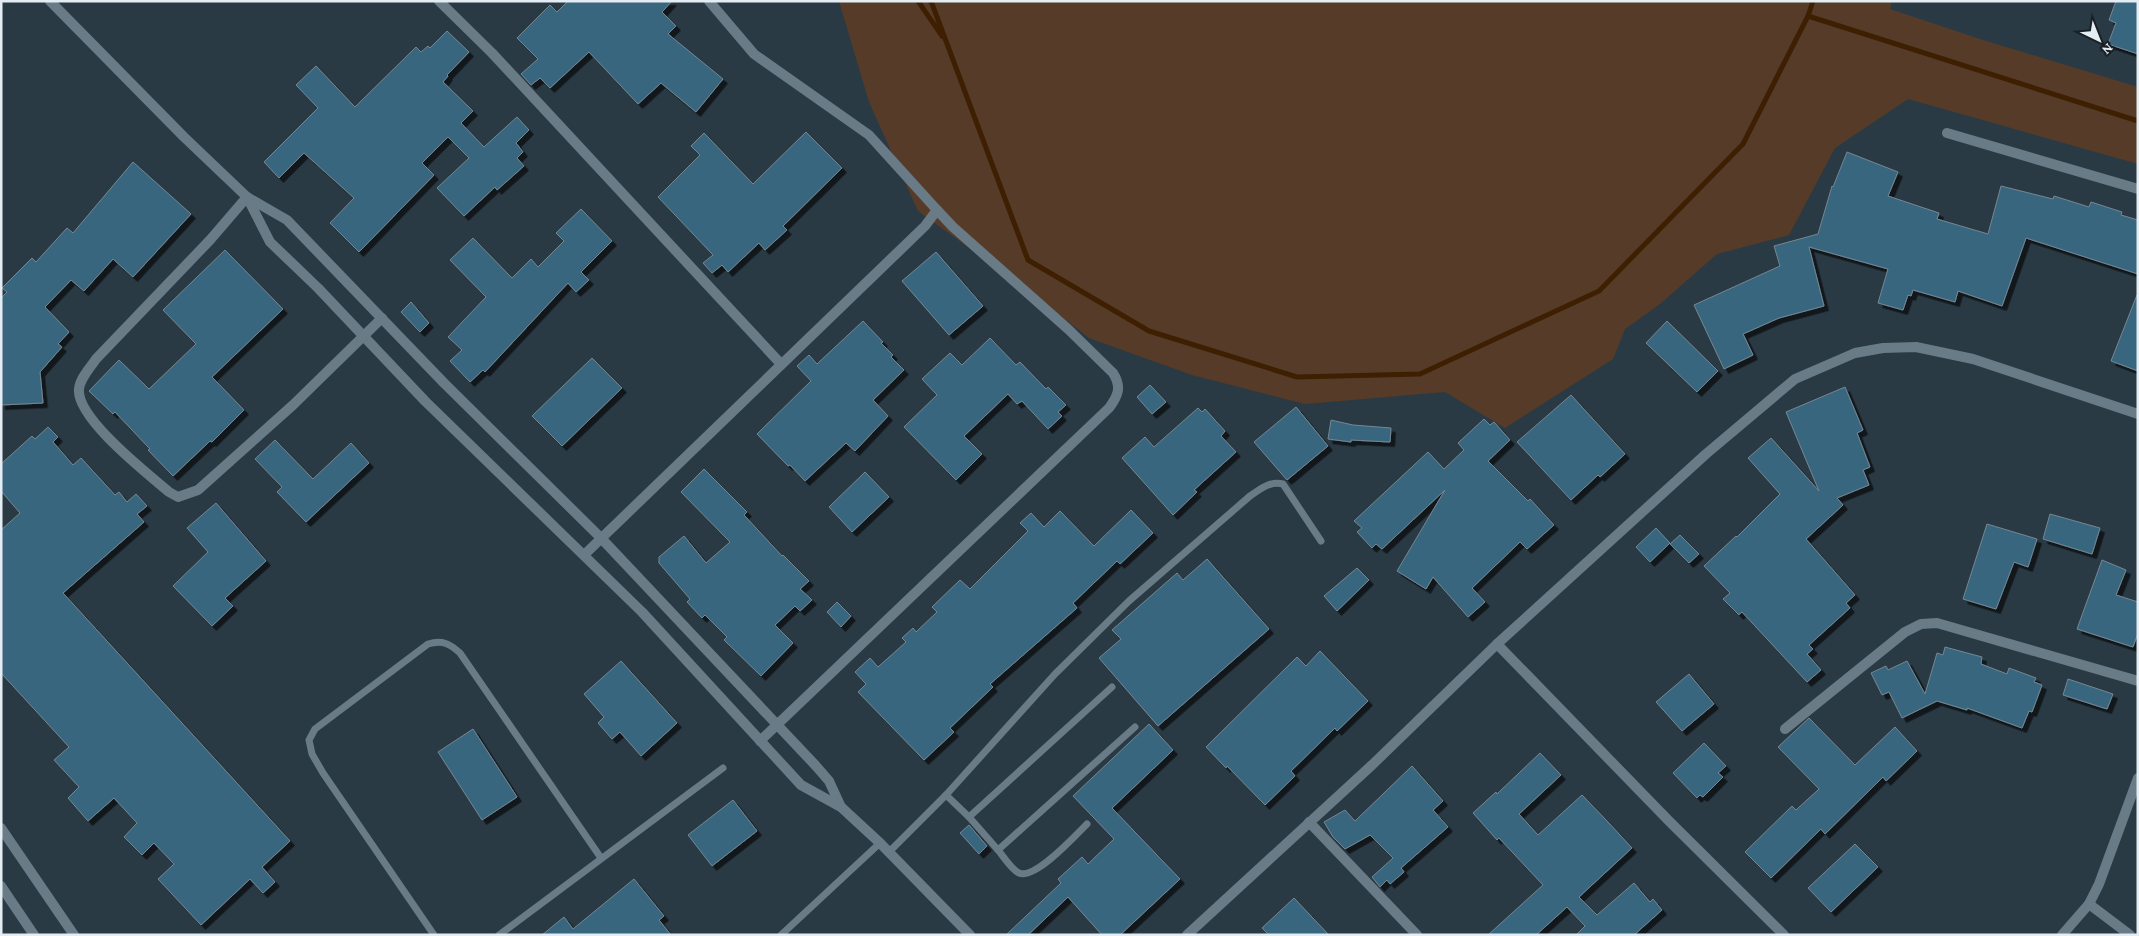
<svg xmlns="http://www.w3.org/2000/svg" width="2139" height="936" font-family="'Crimson Pro',serif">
	<defs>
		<filter id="shadow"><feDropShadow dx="4.5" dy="4.5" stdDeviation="0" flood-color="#0009"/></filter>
	</defs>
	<rect width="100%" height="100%" fill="#2a3a44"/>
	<polygon fill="#563c28" points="839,1 1892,1 1890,9 1983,40 2138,87 2138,164 1908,99 1835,148 1789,235 1717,254 1660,304 1625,329 1613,359 1505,428 1445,392 1305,404 1192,375 1089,338 1029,291 918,211 869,102"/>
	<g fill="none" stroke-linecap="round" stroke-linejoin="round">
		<g stroke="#3e1f01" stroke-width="5">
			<polyline points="918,1 942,36"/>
			<polyline points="931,1 1028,260 1149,331 1297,377 1420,374 1599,291 1743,144 1808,16 1813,1"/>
			<polyline points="1808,16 2138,121"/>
		</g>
	</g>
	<g fill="#39667f" stroke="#758792" filter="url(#shadow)">
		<polygon points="568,1 672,1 662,12 676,26 668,34 723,79 696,112 661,83 638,104 589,52 550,88 540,78 531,85 521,74 538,59 517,38 550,5 557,12"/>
		<polygon points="2116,1 2138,1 2138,54 2108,44 2116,23 2109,20"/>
		<polygon points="447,31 469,52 447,75 448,76 443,82 473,111 461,123 484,147 517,117 529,130 516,143 523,152 517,158 524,166 497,190 495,187 464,216 437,188 469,158 448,137 422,163 434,175 359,252 330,223 354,198 304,153 279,178 264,162 318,108 296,85 316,66 355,107 416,47 421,52 428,46 430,48"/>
		<polygon points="806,132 842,168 783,226 787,230 765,250 759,243 728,272 722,265 712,273 703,263 713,255 658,197 700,155 691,146 704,133 753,184"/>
		<polygon points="1847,152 1898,172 1888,196 1939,213 1937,219 1988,234 2001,186 2053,199 2054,196 2089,207 2091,202 2122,212 2121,215 2138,220 2138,274 2026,238 2002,306 1958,291 1955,302 1913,290 1911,296 1908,295 1903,310 1878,303 1888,269 1809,247 1824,306 1779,318 1743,334 1753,355 1724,369 1694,305 1780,266 1774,246 1818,234 1832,186 1833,187"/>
		<polygon points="133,162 191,214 133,277 113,259 84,291 71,280 45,307 69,332 58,344 62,347 40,372 43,403 1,405 1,298 7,292 2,288 32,258 36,262 67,228 73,233"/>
		<polygon points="581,209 612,241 581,272 589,280 576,292 568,283 485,372 483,370 470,382 450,361 462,350 448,337 486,297 450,260 473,238 512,278 531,259 538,267 564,241 556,233"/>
		<polygon points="225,250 283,309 212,377 244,410 212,442 210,441 173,476 148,450 150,449 115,412 113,414 89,391 119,360 149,389 196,344 163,310"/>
		<polygon points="936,252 983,306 949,335 902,281"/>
		<polygon points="2137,295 2138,295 2138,371 2111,361"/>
		<polygon points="411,302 429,323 420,332 401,312"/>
		<polygon points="863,321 883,342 881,343 893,355 891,357 904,370 873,400 888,416 855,451 846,443 805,481 790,465 788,466 757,434 811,381 797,366 809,355 817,364"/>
		<polygon points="1667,321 1718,371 1697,392 1646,343"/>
		<polygon points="990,338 1016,365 1020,362 1046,389 1048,387 1066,405 1058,412 1062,416 1048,429 1022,401 1017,404 1008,394 964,436 982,454 956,480 904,427 937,395 922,379 950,353 962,365"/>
		<polygon points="592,358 622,388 562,446 532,416"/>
		<polygon points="1150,385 1166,402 1152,414 1137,397"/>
		<polygon points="1845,387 1863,430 1857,433 1870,467 1863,470 1869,485 1837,498 1843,505 1806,539 1855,595 1846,603 1850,608 1809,645 1813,649 1807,654 1821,670 1807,682 1742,612 1739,615 1723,599 1730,593 1704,566 1736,536 1737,537 1780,494 1748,458 1771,438 1819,491 1786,412"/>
		<polygon points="1571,395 1625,454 1600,477 1598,475 1571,500 1517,442"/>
		<polygon points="1296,407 1328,446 1287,480 1254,442"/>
		<polygon points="1198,408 1202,412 1205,409 1225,431 1221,436 1236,452 1194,490 1197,492 1173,515 1122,458 1145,437 1154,447"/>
		<polygon points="1484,419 1490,425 1494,422 1510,440 1488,461 1528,501 1530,499 1554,525 1527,549 1520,542 1472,588 1485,602 1468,617 1433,577 1426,589 1397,571 1445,490 1382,549 1376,544 1372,548 1357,532 1362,528 1354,521 1428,452 1444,469 1464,450 1458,443"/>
		<polygon points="1331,420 1353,425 1391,428 1390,442 1351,440 1351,442 1328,439"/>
		<polygon points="48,427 58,437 53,442 73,465 81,458 115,495 119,492 127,502 136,494 147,506 137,514 144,522 63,593 290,841 262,867 275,882 263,893 250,879 201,925 158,879 174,864 154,843 142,855 124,837 137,823 114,798 88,821 68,798 79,787 54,760 69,747 1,673 1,530 20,513 1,491 1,464 32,436 35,439"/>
		<polygon points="275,440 313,479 351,443 369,463 306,522 277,492 282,487 255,459"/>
		<polygon points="704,469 747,512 744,515 782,556 783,555 809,581 800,589 812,600 800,611 795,606 775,625 793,643 761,676 724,640 727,637 705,615 702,618 687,602 690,599 659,563 659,557 684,536 706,563 730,542 681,492"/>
		<polygon points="865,472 889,497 852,532 829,507"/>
		<polygon points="216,503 266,561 225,598 233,606 212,626 173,586 208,552 187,528"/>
		<polygon points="1131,510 1153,533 1120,564 1117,561 1073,603 1077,608 990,684 993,687 950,728 954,732 924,760 858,692 866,684 855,672 870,658 878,667 906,642 902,638 913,628 916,632 937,612 932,607 960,580 970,589 1028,531 1020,523 1031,513 1044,527 1060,511 1094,546"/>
		<polygon points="2050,514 2100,528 2092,554 2043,539"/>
		<polygon points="1987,524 2037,539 2028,567 2014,562 1996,609 1963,599"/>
		<polygon points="1656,528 1670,543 1650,562 1636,547"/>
		<polygon points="1680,535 1699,554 1689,563 1670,544"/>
		<polygon points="1207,559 1269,629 1158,726 1099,658 1121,639 1112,630 1177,573 1183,580"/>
		<polygon points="2102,560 2126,570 2116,595 2138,602 2138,633 2133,647 2077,629"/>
		<polygon points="1357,568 1369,580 1337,611 1324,596"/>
		<polygon points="837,602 851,616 841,627 827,612"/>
		<polygon points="1945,647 1982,657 1981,664 2007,674 2009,668 2036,678 2034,682 2042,685 2032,712 2029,711 2022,728 1967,708 1967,710 1937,701 1902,718 1889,692 1882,695 1871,673 1886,666 1888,670 1907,661 1925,694 1937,653 1943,655"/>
		<polygon points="1320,651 1368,701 1337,731 1335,728 1291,771 1295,776 1265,805 1227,766 1226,768 1206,747 1297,657 1306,666"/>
		<polygon points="621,661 677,723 641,756 620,732 612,739 598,723 604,717 584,694"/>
		<polygon points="1689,674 1714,704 1682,731 1656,702"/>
		<polygon points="2068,679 2113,694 2107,709 2063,695"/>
		<polygon points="1809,718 1855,765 1895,727 1917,751 1886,781 1883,777 1825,834 1821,829 1771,878 1745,852 1792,806 1796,810 1819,789 1778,747"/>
		<polygon points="1149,724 1173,750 1112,808 1180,879 1120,935 1102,935 1068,897 1028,935 1006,935 1061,883 1058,879 1082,857 1088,864 1114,839 1073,796"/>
		<polygon points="473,729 517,797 482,820 438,752"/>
		<polygon points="1704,743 1726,766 1718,773 1723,777 1703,797 1700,795 1697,798 1673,773"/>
		<polygon points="1540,753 1561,775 1519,814 1538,835 1582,795 1608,822 1632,848 1579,897 1597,915 1634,883 1650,902 1653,899 1662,910 1634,935 1576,935 1585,926 1567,907 1536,935 1488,935 1543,885 1499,838 1497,840 1473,813 1496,792 1497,794"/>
		<polygon points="1412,766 1443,801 1433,810 1448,827 1401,868 1404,872 1390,884 1387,880 1380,887 1372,877 1393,858 1370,835 1345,849 1333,837 1324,822 1345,810 1355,821"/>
		<polygon points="733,800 757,831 712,866 688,835"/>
		<polygon points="969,825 987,846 979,854 960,833"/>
		<polygon points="1855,844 1878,867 1831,912 1808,888"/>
		<polygon points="634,879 664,916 659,920 671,935 542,935 564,917 573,929"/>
		<polygon points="1294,898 1329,935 1269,935 1262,928"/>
	</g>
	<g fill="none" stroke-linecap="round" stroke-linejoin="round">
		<g stroke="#687b86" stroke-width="7">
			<polyline points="946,795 969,817 998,850 1135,727"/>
			<polyline points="969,817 1112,687"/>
			<path d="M998,850c6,7 13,19 21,23 16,7 56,-37 68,-49"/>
			<path d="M888,853l58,-58 109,-121 74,-73 121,-105c11,-7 19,-15 33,-12l38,57"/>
			<path d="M434,935l-111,-162 -11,-19 -3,-14 6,-11 113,-85c14,-4 21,-1 32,9l141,205"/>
			<polyline points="499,935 723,768"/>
			<polyline points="781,935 880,843"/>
		</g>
		<g stroke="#687b86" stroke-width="10">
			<polyline points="50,1 184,137 247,197 287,220 444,383 601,538 816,766 829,781 841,807"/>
			<polyline points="439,1 492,53 781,364"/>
			<polyline points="1947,133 2138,189"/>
			<polyline points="247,197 270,242 318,288 425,401 642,612 801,785 841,807 880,843 970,935"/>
			<path d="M247,197l-37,43 -114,119c-6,9 -16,19 -17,30 -3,29 68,84 90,103l9,5 20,-7 95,-85 89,-87"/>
			<polyline points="584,555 925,226 937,210 869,135 754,54 709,1"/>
			<polyline points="1497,644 1669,821 1784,935"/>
			<polyline points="1785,729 1905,632 1921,624 1937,623 2138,681"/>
			<path d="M760,741l349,-333c9,-12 13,-21 4,-35l-45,-44 -115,-102 -16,-17"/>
			<polyline points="1309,822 1417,935"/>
			<polyline points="2089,904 2130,935"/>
			<polyline points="1187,935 1372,765 1497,644 1706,454 1795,379 1855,353 1883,348 1916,347 1973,359 2138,414"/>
			<polyline points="2062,935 2089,904 2099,884 2138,778"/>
		</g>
		<g stroke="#687b86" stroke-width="10">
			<polyline points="1,828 74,935"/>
			<polyline points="1,886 34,935"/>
		</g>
	</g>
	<rect width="2139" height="936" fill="none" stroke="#e3edf3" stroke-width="5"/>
	<g transform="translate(2099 40) rotate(137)" stroke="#192025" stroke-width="4" paint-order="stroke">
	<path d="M0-4L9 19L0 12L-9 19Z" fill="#e3edf3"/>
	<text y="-8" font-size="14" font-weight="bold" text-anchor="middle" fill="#e3edf3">N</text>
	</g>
</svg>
